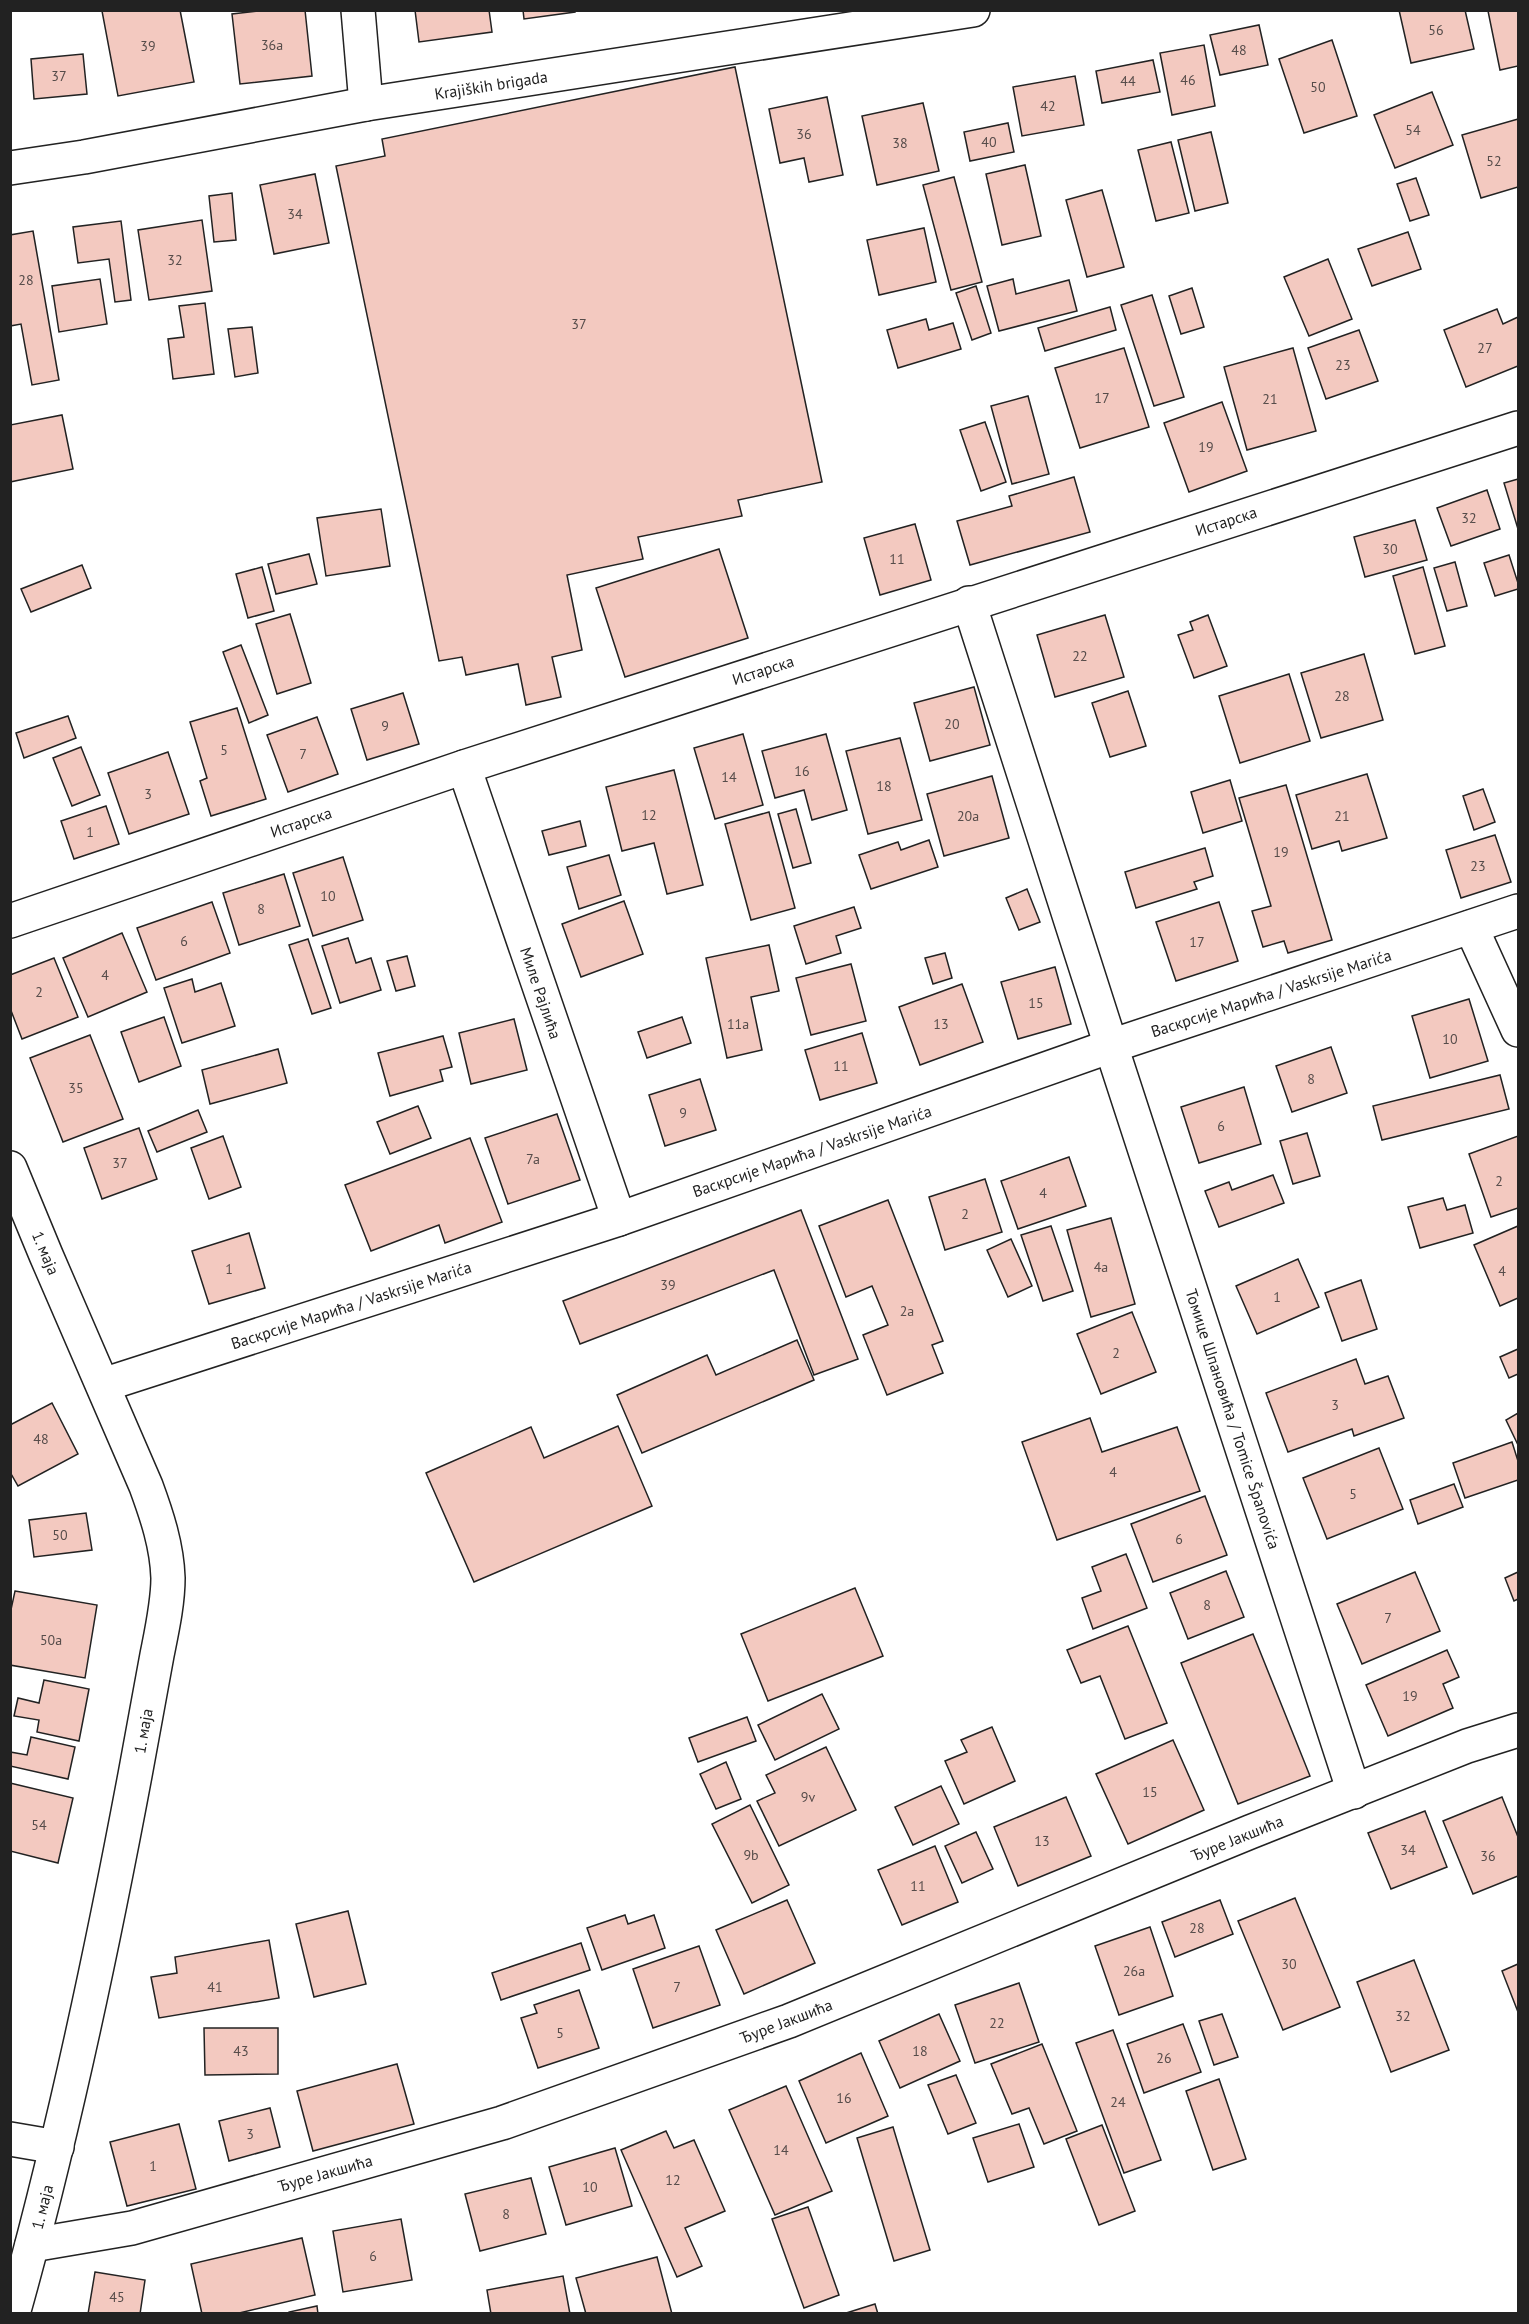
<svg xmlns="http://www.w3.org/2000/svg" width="1529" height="2324" font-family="'PT Sans',sans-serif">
	<rect width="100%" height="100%" fill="#fff"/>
	<g fill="#f3c9c0" stroke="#222" stroke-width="1.5">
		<polygon points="180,10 194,82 118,96 102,11"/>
		<polygon points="266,10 305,10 312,76 240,84 232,14"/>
		<polygon points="415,10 489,10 492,32 419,42"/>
		<polygon points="523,10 575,10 575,12 524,19"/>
		<polygon points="1399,10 1465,10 1474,49 1411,63"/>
		<polygon points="1518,10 1518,66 1500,70 1488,11"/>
		<polygon points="1259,25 1268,65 1220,75 1210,35"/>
		<polygon points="1332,40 1357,116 1304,133 1279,59"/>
		<polygon points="1204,45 1215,106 1172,115 1160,53"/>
		<polygon points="83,54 87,94 34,99 31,59"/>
		<polygon points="1153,60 1160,92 1102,103 1096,71"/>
		<polygon points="735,67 822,482 738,500 742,516 638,537 643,559 567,575 582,650 552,657 561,697 526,705 518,664 466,675 462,657 439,661 336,166 385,156 382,139"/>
		<polygon points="1075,76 1084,125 1022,136 1013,87"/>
		<polygon points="1432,92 1453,145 1395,168 1374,115"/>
		<polygon points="827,97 843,175 809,182 804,158 780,163 769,109"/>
		<polygon points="923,103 939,171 877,185 862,116"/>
		<polygon points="1518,119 1518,187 1481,198 1462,135"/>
		<polygon points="1008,123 1014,152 970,161 964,132"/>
		<polygon points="1211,132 1228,203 1195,211 1178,140"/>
		<polygon points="1171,142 1189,213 1156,221 1138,150"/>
		<polygon points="1025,165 1041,236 1002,245 986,174"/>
		<polygon points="315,174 329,243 274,254 260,185"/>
		<polygon points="954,177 982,282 951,290 923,185"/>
		<polygon points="1416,178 1429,215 1410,221 1397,184"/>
		<polygon points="1102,190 1124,267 1087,277 1066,200"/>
		<polygon points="232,193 236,240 214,242 209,196"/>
		<polygon points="202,220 212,291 149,300 138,230"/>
		<polygon points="121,221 131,300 115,302 109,259 78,263 73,227"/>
		<polygon points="924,228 936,282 879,295 867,240"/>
		<polygon points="33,231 59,380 32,385 21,324 10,326 10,235"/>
		<polygon points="1408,232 1421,269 1372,286 1358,249"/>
		<polygon points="1328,259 1352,319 1309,336 1284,277"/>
		<polygon points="100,279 107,324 59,332 52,286"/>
		<polygon points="1013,279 1016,294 1069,280 1077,311 999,331 987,286"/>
		<polygon points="976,286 991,333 972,340 956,293"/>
		<polygon points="1192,288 1204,327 1181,334 1169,296"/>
		<polygon points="1152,295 1184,397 1154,406 1121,305"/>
		<polygon points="205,303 214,374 173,379 168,339 184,337 179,306"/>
		<polygon points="1110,307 1116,330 1045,351 1038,328"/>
		<polygon points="1497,309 1503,324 1518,317 1518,366 1466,387 1444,330"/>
		<polygon points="926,319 929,330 953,323 961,349 898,368 887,330"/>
		<polygon points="252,327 258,373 235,377 228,329"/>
		<polygon points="1359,330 1378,381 1326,399 1308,348"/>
		<polygon points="1124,348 1149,427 1080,448 1055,368"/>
		<polygon points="1293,348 1316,431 1247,450 1224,367"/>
		<polygon points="1028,396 1049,474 1012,484 991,406"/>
		<polygon points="1222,402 1247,471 1189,492 1164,423"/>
		<polygon points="62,415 73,469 10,482 10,425"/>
		<polygon points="985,422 1006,482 981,491 960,430"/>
		<polygon points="1074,477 1090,532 970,565 957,521 1012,506 1009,496"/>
		<polygon points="1518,479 1518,529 1504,483"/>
		<polygon points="1487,490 1500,529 1451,546 1437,508"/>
		<polygon points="381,509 390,566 326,576 317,518"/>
		<polygon points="1415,520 1427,560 1365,577 1354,537"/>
		<polygon points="915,524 931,580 880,595 864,538"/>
		<polygon points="719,549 748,638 625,677 596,588"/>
		<polygon points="309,554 317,584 276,594 268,564"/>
		<polygon points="1509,555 1518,583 1518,589 1495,596 1484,563"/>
		<polygon points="1455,562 1467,606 1447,611 1434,568"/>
		<polygon points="82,565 91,588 31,612 21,589"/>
		<polygon points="262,567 274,611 248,618 236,574"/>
		<polygon points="1423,567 1445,646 1415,654 1393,576"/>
		<polygon points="290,614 311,683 277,694 256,624"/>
		<polygon points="1105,615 1124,677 1055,697 1037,635"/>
		<polygon points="1208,615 1227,666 1194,678 1178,635 1193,630 1190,622"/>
		<polygon points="241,645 268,715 249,723 223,652"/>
		<polygon points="1364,654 1383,720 1321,738 1301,673"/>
		<polygon points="1289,674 1310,741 1240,763 1219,696"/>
		<polygon points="974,687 990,745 930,761 914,703"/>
		<polygon points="1128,691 1146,746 1110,757 1092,703"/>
		<polygon points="403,693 419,744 367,760 351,709"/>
		<polygon points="237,708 266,799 211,816 200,781 207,778 190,722"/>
		<polygon points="68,716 76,738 24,758 16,733"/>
		<polygon points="317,717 338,774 288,792 267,735"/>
		<polygon points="743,734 763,805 715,819 694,748"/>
		<polygon points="826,734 847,810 812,820 804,790 775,798 762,751"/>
		<polygon points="900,738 922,820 868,834 846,751"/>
		<polygon points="81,747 100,795 72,806 53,758"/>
		<polygon points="168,752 189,814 129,834 108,773"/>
		<polygon points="674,770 703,885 667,894 654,843 622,851 606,787"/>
		<polygon points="1367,774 1387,838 1342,851 1339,841 1312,849 1296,795"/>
		<polygon points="992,776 1009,838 944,856 927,794"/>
		<polygon points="1230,780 1242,821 1203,833 1191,792"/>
		<polygon points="1286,785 1332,940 1288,953 1284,941 1263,947 1252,911 1271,906 1239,798"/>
		<polygon points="1483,789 1495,822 1474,830 1463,796"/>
		<polygon points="106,806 119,844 74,859 61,821"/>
		<polygon points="796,809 811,863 793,868 778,814"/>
		<polygon points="769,812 795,908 751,920 725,824"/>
		<polygon points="580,821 586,846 549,855 542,831"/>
		<polygon points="1495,835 1511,882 1461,898 1446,850"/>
		<polygon points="929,840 938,867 871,889 859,855 898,842 901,850"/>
		<polygon points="1205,848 1213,876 1194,882 1197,889 1136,908 1125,872"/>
		<polygon points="609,855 621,895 579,909 567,867"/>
		<polygon points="343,857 363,920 313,936 293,873"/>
		<polygon points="284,874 300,926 239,945 223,893"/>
		<polygon points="1027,889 1040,922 1019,930 1006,898"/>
		<polygon points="624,901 643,954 581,977 562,924"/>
		<polygon points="212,902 230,953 156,980 137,928"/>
		<polygon points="1219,902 1238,961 1176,981 1156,922"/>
		<polygon points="854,907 861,928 836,936 841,953 806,964 794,926"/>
		<polygon points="122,933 147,992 88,1017 63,958"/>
		<polygon points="348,938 356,963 371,958 381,990 340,1003 322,946"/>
		<polygon points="308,939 331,1008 312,1014 289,945"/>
		<polygon points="769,945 779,991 751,997 762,1050 727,1058 706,958"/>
		<polygon points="945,953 952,978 933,984 925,958"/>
		<polygon points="407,956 415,986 396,991 387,961"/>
		<polygon points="54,958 78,1017 22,1039 10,1008 10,975"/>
		<polygon points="851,964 866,1021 811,1035 796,978"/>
		<polygon points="1055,967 1071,1024 1018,1039 1001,982"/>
		<polygon points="192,979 195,992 221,983 235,1026 182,1043 164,988"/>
		<polygon points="962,984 983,1042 920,1065 899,1007"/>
		<polygon points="1469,999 1488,1061 1430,1078 1412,1016"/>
		<polygon points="164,1017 181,1066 139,1082 121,1032"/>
		<polygon points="682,1017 691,1043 647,1058 638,1032"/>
		<polygon points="514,1019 527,1070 471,1084 459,1033"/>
		<polygon points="862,1033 877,1083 820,1100 805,1050"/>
		<polygon points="90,1035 123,1119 63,1142 30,1058"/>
		<polygon points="443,1036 452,1067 440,1070 443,1081 390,1096 378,1053"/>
		<polygon points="1331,1047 1347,1093 1292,1112 1276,1066"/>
		<polygon points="278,1049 287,1083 210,1104 202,1070"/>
		<polygon points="1500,1075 1509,1109 1382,1140 1373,1106"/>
		<polygon points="700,1079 716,1130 665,1146 649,1095"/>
		<polygon points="1244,1087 1261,1144 1199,1163 1181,1107"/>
		<polygon points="418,1106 431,1138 390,1154 377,1122"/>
		<polygon points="198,1110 207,1132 157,1152 148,1131"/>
		<polygon points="557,1114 580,1180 508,1204 485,1138"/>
		<polygon points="139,1128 157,1179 102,1199 84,1148"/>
		<polygon points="1307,1133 1320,1176 1293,1184 1280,1141"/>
		<polygon points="223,1136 241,1187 209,1199 191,1148"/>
		<polygon points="1518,1136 1518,1208 1491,1217 1469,1154"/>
		<polygon points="470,1138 502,1222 445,1243 439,1225 371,1251 345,1185"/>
		<polygon points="1069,1157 1086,1206 1018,1229 1001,1181"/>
		<polygon points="1273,1175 1284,1203 1219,1227 1205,1191 1229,1182 1232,1190"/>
		<polygon points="985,1179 1002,1232 945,1250 929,1197"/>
		<polygon points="1443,1198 1447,1210 1465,1205 1473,1233 1420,1248 1408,1207"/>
		<polygon points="888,1200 943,1341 932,1345 943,1373 887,1395 863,1335 888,1325 872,1286 846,1297 819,1226"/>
		<polygon points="801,1210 858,1359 814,1375 774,1270 580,1344 563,1301"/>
		<polygon points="1111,1218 1135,1304 1091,1317 1067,1230"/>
		<polygon points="1051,1226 1073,1291 1043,1301 1021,1235"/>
		<polygon points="1518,1226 1518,1298 1500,1306 1474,1245"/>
		<polygon points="249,1233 265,1288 209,1304 192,1251"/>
		<polygon points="1011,1239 1032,1286 1008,1297 987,1250"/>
		<polygon points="1298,1259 1319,1307 1257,1334 1236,1286"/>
		<polygon points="1361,1280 1377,1329 1342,1341 1325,1293"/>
		<polygon points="1132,1312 1156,1372 1101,1394 1077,1334"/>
		<polygon points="797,1340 814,1380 642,1453 617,1395 707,1355 716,1375"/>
		<polygon points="1518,1349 1518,1374 1509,1378 1500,1357"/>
		<polygon points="1356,1359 1365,1384 1388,1376 1404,1418 1354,1436 1352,1429 1288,1452 1266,1393"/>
		<polygon points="52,1403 78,1454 18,1486 10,1472 10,1425"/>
		<polygon points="1518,1413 1518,1445 1506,1420"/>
		<polygon points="1090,1418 1102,1452 1177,1427 1200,1491 1057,1540 1022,1442"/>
		<polygon points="618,1426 652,1506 474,1582 426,1473 531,1427 544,1458"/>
		<polygon points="1512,1442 1518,1461 1518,1480 1465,1498 1453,1463"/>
		<polygon points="1379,1448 1403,1509 1327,1539 1303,1478"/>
		<polygon points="1454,1484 1463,1507 1418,1524 1410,1500"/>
		<polygon points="1205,1496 1227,1555 1153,1582 1131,1524"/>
		<polygon points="86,1513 92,1550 34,1557 29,1520"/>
		<polygon points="1126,1554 1147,1608 1093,1629 1082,1598 1101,1591 1092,1567"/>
		<polygon points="1226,1571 1244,1617 1188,1639 1170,1593"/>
		<polygon points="1415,1572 1440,1631 1362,1664 1337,1604"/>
		<polygon points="1518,1572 1518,1599 1514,1601 1505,1578"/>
		<polygon points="855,1588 883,1656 768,1701 741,1634"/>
		<polygon points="15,1591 97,1605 85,1678 10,1665 10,1614"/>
		<polygon points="1128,1626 1167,1723 1125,1739 1100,1676 1081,1683 1067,1650"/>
		<polygon points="1253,1634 1310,1776 1238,1804 1181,1663"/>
		<polygon points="1447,1650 1459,1677 1443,1684 1453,1708 1388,1736 1366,1685"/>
		<polygon points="44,1680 89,1689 79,1741 37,1732 39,1720 14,1716 18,1698 39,1703"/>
		<polygon points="822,1694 839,1729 775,1760 758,1725"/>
		<polygon points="747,1717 756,1741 698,1762 689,1738"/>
		<polygon points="992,1727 1015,1781 964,1804 945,1761 967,1752 961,1740"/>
		<polygon points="31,1737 75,1747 68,1779 10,1766 10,1752 27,1755"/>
		<polygon points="1173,1740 1204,1810 1128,1844 1096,1774"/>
		<polygon points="826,1747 856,1810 779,1846 757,1801 775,1793 766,1775"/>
		<polygon points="726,1762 741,1799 716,1809 700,1774"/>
		<polygon points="10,1783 73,1798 58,1863 10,1851"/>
		<polygon points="941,1786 959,1824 913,1845 895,1807"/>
		<polygon points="1066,1797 1091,1856 1018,1886 994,1827"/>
		<polygon points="1502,1797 1518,1837 1518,1876 1473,1894 1443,1821"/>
		<polygon points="750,1805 789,1885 752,1903 712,1824"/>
		<polygon points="1425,1811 1447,1867 1391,1889 1368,1833"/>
		<polygon points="976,1832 993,1869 962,1883 945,1846"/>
		<polygon points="935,1846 958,1902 902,1925 878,1870"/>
		<polygon points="1295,1898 1340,2007 1283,2030 1238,1921"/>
		<polygon points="787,1900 815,1963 744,1994 716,1930"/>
		<polygon points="1220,1900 1233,1934 1175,1957 1162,1922"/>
		<polygon points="348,1911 366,1984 314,1997 296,1924"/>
		<polygon points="625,1915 628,1924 654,1915 665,1948 602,1970 587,1928"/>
		<polygon points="1150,1927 1173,1996 1119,2015 1095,1946"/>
		<polygon points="269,1940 279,1998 159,2018 151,1977 177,1973 175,1957"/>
		<polygon points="581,1943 590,1970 501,2000 492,1973"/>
		<polygon points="699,1946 720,2005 653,2028 633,1969"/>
		<polygon points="1414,1960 1449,2050 1391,2072 1357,1982"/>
		<polygon points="1518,1964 1518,2012 1502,1971"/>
		<polygon points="1019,1983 1039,2042 975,2063 955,2005"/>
		<polygon points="579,1990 599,2048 538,2068 521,2018 537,2013 534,2005"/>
		<polygon points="939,2014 960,2061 900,2088 879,2041"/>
		<polygon points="1222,2014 1238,2057 1214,2065 1199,2021"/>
		<polygon points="1183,2024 1201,2072 1144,2093 1127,2044"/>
		<polygon points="204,2028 278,2028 278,2074 205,2075"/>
		<polygon points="1113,2030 1161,2160 1124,2173 1076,2043"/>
		<polygon points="1042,2044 1077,2131 1044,2144 1029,2108 1012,2114 991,2064"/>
		<polygon points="861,2053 888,2116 826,2143 799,2081"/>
		<polygon points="397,2064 414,2124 313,2151 297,2091"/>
		<polygon points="956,2075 976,2123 948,2134 928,2085"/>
		<polygon points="1219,2079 1246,2159 1213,2170 1186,2091"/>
		<polygon points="786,2086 832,2191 775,2215 729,2110"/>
		<polygon points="270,2108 280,2147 229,2161 219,2121"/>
		<polygon points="179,2124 196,2189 127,2206 110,2142"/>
		<polygon points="1019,2124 1034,2167 988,2182 973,2138"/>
		<polygon points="1102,2125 1135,2211 1099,2225 1066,2139"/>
		<polygon points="893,2127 930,2250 894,2261 857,2138"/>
		<polygon points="666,2131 674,2148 694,2140 725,2211 685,2228 702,2266 677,2277 621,2150"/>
		<polygon points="615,2148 632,2206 566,2225 549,2167"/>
		<polygon points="531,2178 546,2234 480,2251 465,2194"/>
		<polygon points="808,2207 839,2295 804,2308 772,2219"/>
		<polygon points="401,2219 412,2280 343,2292 333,2231"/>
		<polygon points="302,2238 315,2295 235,2314 202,2314 191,2264"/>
		<polygon points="657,2257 672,2314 586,2314 576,2278"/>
		<polygon points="95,2272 145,2280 140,2314 88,2314"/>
		<polygon points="563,2276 570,2314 491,2314 487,2290"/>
		<polygon points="875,2304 878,2314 843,2314"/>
		<polygon points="317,2306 318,2314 289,2314 289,2312"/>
	</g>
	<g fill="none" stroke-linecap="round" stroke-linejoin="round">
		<defs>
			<g id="minor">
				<polyline points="358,10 366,104"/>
				<polyline points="10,168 84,157 366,104 973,10"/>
				<polyline points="969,603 1111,1046 1354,1792"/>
				<polyline points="464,767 619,1219"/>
				<polyline points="10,921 464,767 1518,428"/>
				<polyline points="1471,927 1518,1030"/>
				<path d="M10,1168l36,87 100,231c11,30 21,60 22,92 0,25 -6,52 -11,77 -7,40 -15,80 -22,120 -34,181 -72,361 -122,539"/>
				<polyline points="103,1385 619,1219 1111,1046 1518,911"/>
				<polyline points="10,2139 57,2147"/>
				<polyline points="32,2245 132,2228 502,2123 789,2021 1250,1832 1467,1746 1518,1730"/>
			</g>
		</defs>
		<use href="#minor" stroke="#222" stroke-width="36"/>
		<use href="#minor" stroke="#fff" stroke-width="33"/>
	</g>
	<g text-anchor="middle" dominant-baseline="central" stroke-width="4.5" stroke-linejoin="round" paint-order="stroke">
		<g font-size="14" fill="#564c4a">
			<text x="1436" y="30">56</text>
			<text x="272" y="45">36a</text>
			<text x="148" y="46">39</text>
			<text x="1239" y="50">48</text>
			<text x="59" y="76">37</text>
			<text x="1188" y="80">46</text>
			<text x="1128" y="81">44</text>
			<text x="1318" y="87">50</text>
			<text x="1048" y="106">42</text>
			<text x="1413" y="130">54</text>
			<text x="804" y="134">36</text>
			<text x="989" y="142">40</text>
			<text x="900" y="143">38</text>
			<text x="1494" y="161">52</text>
			<text x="295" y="214">34</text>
			<text x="175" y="260">32</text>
			<text x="26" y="280">28</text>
			<text x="579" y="324">37</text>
			<text x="1485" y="348">27</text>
			<text x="1343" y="365">23</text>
			<text x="1102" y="398">17</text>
			<text x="1270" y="399">21</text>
			<text x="1206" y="447">19</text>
			<text x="1469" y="518">32</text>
			<text x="1390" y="549">30</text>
			<text x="897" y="559">11</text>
			<text x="1080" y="656">22</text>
			<text x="1342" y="696">28</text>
			<text x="952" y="724">20</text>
			<text x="385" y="726">9</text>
			<text x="224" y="750">5</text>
			<text x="303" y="754">7</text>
			<text x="802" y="771">16</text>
			<text x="729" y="777">14</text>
			<text x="884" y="786">18</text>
			<text x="148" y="794">3</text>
			<text x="649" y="815">12</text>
			<text x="968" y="816">20a</text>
			<text x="1342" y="816">21</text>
			<text x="90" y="832">1</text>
			<text x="1281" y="852">19</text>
			<text x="1478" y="866">23</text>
			<text x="328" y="896">10</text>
			<text x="261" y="909">8</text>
			<text x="184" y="941">6</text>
			<text x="1197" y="942">17</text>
			<text x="105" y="975">4</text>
			<text x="39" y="992">2</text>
			<text x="1036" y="1003">15</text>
			<text x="738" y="1024">11a</text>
			<text x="941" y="1024">13</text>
			<text x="1450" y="1039">10</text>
			<text x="841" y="1066">11</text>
			<text x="1311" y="1079">8</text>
			<text x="76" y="1088">35</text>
			<text x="683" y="1113">9</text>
			<text x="1221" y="1126">6</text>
			<text x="533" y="1159">7a</text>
			<text x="120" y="1163">37</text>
			<text x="1499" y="1181">2</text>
			<text x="1043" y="1193">4</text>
			<text x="965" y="1214">2</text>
			<text x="1101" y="1267">4a</text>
			<text x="229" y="1269">1</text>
			<text x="1502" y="1271">4</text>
			<text x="668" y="1285">39</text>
			<text x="1277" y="1297">1</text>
			<text x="907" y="1311">2a</text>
			<text x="1116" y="1353">2</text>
			<text x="1335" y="1405">3</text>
			<text x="41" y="1439">48</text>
			<text x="1113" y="1472">4</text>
			<text x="1353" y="1494">5</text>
			<text x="60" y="1535">50</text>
			<text x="1179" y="1539">6</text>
			<text x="1207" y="1605">8</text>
			<text x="1388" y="1618">7</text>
			<text x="51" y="1640">50a</text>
			<text x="1410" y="1696">19</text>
			<text x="1150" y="1792">15</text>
			<text x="808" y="1797">9v</text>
			<text x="39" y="1825">54</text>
			<text x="1042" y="1841">13</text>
			<text x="1408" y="1850">34</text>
			<text x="751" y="1855">9b</text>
			<text x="1488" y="1856">36</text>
			<text x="918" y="1886">11</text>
			<text x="1197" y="1928">28</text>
			<text x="1289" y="1964">30</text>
			<text x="1134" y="1971">26a</text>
			<text x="215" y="1987">41</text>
			<text x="677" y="1987">7</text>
			<text x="1403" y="2016">32</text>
			<text x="997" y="2023">22</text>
			<text x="560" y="2033">5</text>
			<text x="241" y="2051">43</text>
			<text x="920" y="2051">18</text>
			<text x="1164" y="2058">26</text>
			<text x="844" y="2098">16</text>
			<text x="1118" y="2102">24</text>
			<text x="250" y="2134">3</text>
			<text x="781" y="2150">14</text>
			<text x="153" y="2166">1</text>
			<text x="673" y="2180">12</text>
			<text x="590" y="2187">10</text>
			<text x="506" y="2214">8</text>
			<text x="373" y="2256">6</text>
			<text x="117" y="2297">45</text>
		</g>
		<g font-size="16" fill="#222" stroke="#fff">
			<text transform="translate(491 85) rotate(-9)">Krajiških brigada</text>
			<text transform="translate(1226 521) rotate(-18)">Истарска</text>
			<text transform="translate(763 670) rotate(-18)">Истарска</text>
			<text transform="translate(301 822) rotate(-19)">Истарска</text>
			<text transform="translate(541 993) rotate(71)">Миле Рајлића</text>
			<text transform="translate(1271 993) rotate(-18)">Васкрсије Марића / Vaskrsije Marića</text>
			<text transform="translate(812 1151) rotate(-19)">Васкрсије Марића / Vaskrsije Marića</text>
			<text transform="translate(46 1253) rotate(67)">1. маја</text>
			<text transform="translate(351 1305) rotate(-18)">Васкрсије Марића / Vaskrsije Marića</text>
			<text transform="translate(1233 1419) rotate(72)">Томице Шпановића / Tomice Španovića</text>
			<text transform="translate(143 1731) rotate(-80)">1. маја</text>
			<text transform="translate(1237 1838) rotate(-22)">Ђуре Јакшића</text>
			<text transform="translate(786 2021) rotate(-21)">Ђуре Јакшића</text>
			<text transform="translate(325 2173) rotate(-16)">Ђуре Јакшића</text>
			<text transform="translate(42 2207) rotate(-76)">1. маја</text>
		</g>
	</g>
	<rect width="1529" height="2324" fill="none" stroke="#222222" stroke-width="24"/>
</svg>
